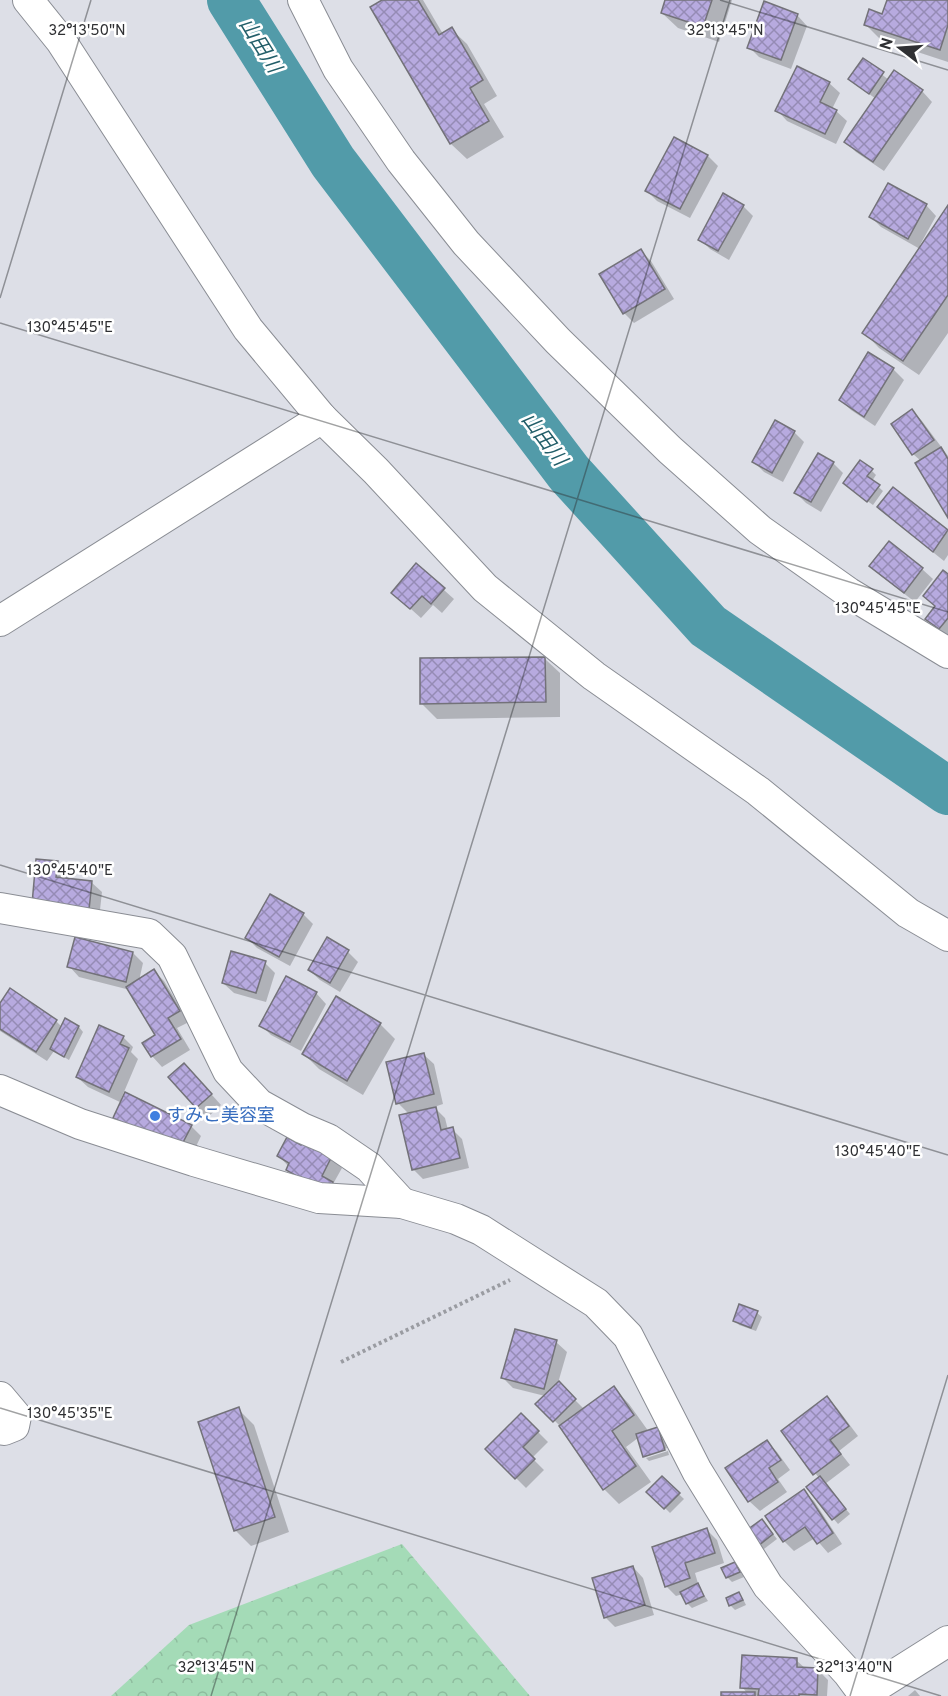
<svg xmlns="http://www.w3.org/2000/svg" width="948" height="1696" font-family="Overpass,'Noto Sans JP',sans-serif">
	<defs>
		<pattern id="forest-crowns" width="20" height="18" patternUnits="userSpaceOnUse" patternTransform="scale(1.5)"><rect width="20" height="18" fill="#a4dbb7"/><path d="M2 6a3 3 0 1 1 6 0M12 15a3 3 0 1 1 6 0" fill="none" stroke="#8ebc9e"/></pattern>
		<pattern id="building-cross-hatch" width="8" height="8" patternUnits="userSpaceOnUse" patternTransform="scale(1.5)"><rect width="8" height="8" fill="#b7aadf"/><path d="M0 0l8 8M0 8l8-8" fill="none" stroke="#958bb5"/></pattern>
	</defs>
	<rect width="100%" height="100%" fill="#dddfe7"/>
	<polygon fill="url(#forest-crowns)" points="402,1544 530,1696 111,1696 189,1625"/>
	<g fill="#0003">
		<polygon points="385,0 423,0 443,34 451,29 467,44 497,96 484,104 504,137 467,159 451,144 372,8"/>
		<polygon points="667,0 732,0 719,42 678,28 662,13"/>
		<polygon points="889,0 948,0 948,62 881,40 865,24 883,16"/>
		<polygon points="797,15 807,26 791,69 759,57 749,47"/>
		<polygon points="863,60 889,80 894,72 922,91 932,102 884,171 856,152 846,142 876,99 849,79"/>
		<polygon points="829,83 840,93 832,109 836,111 847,121 836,144 787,121 777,110"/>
		<polygon points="674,139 708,156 718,166 690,218 657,201 647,191"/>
		<polygon points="926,205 936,216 920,245 922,246 948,208 948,333 919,375 879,348 864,332 920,249 881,227 871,217"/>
		<polygon points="743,206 753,216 729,260 710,249 700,239"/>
		<polygon points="641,251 651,261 674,299 634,323 624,313"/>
		<polygon points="869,354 893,369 904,380 875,426 851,410 840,400"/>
		<polygon points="912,410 922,421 948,456 948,515 921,461 913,454"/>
		<polygon points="794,432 804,442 783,482 764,472 754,462"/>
		<polygon points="833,463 843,473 821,512 806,503 796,493"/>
		<polygon points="872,471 876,475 872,481 883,491 873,505 849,488"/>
		<polygon points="893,489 948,532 948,555 944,561 889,517 879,507"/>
		<polygon points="889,543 922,569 933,579 915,602 881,576 871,566"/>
		<polygon points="416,565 454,599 442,613 433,605 421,618 393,593"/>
		<polygon points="948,576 948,638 927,619 936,607 925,596"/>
		<polygon points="544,658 560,673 560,717 437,719 421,703"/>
		<polygon points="57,863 68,873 67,880 91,882 102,892 99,919 44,913"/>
		<polygon points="303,914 313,924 290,966 257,948 247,938"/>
		<polygon points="348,952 358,962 340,992 320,980 309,970"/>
		<polygon points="133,953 143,963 139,981 154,971 164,981 189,1022 177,1028 190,1050 162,1067 152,1056 144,1044 157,1035 130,990 79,977 69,966"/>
		<polygon points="265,963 275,973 266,1002 234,993 223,983"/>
		<polygon points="316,993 326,1004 301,1051 271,1035 261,1025"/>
		<polygon points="0,1006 56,1021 62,1027 66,1020 79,1027 83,1032 69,1060 54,1051 47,1061 0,1031"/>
		<polygon points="380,1024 395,1039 363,1095 319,1069 304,1054"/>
		<polygon points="123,1037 133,1047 131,1052 138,1059 121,1099 191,1126 201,1136 190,1159 125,1128 115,1117 122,1103 88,1087 77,1077"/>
		<polygon points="423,1054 434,1064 443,1104 434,1107 445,1118 448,1130 452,1129 462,1139 469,1168 423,1179 413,1169 409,1114 398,1103"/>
		<polygon points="194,1075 221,1105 207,1118 170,1077"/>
		<polygon points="301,1147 332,1158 342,1168 333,1184 343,1193 298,1180 288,1170 289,1167 279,1156"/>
		<polygon points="757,1313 762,1317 756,1331 739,1325 735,1320"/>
		<polygon points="556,1342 567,1352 558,1383 584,1409 614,1388 629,1404 649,1432 658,1429 662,1433 667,1448 645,1455 645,1457 638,1438 626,1447 651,1482 619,1504 604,1489 563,1429 538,1404 545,1396 513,1388 503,1378"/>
		<polygon points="827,1398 837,1408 858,1436 839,1451 850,1465 825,1484 850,1514 838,1524 808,1488 819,1478 783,1431"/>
		<polygon points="238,1409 254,1425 289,1532 251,1546 235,1530"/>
		<polygon points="521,1415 548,1442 532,1458 544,1470 526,1488 487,1449"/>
		<polygon points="767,1442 777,1452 790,1470 778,1479 787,1492 760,1511 749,1501"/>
		<polygon points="668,1451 669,1455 649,1461 646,1458"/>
		<polygon points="662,1478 684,1499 670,1513 649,1492"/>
		<polygon points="803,1491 814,1501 842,1544 828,1553 815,1538 794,1551 784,1541"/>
		<polygon points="766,1525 777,1539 764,1549 759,1545"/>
		<polygon points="707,1530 717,1540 724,1563 695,1573 699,1587 708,1601 692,1608 687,1603 683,1594 676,1596 666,1586"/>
		<polygon points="735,1563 740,1568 744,1577 732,1582 727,1577"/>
		<polygon points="633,1567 643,1578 654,1615 615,1627 605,1617"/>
		<polygon points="739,1594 743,1599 746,1605 735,1610 730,1605"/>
		<polygon points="796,1660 806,1669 818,1670 828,1680 827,1696 722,1696 748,1694 742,1687"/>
		<polygon points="915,1690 920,1696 908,1696"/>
	</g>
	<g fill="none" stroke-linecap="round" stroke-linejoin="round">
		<polyline stroke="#529ba9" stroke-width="48" points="231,0 333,162 569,473 708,626 948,791"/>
	</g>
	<g fill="url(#building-cross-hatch)" stroke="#737279" stroke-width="1.5">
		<polygon points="382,0 418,0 439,35 452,27 483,80 470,88 489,121 450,144 370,7"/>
		<polygon points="665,0 712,0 703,27 661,13"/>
		<polygon points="887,0 948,0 948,25 940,50 864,25 869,9 882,14"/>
		<polygon points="764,1 798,14 781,60 747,48"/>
		<polygon points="863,58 884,72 869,94 848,79"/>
		<polygon points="797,66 830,82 820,102 837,110 825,134 775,111"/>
		<polygon points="894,70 923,90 873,162 844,142"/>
		<polygon points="674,137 708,155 680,209 645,191"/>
		<polygon points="888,183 927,204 908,239 869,217"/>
		<polygon points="723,193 744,205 718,251 698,240"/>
		<polygon points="948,205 948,295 903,361 862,333"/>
		<polygon points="641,249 665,289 623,314 599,274"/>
		<polygon points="868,352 894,368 864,417 839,400"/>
		<polygon points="912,409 934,440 912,455 891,424"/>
		<polygon points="775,420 795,431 772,473 752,462"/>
		<polygon points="941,447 948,459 948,518 915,463"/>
		<polygon points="818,453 834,462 811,502 794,493"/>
		<polygon points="860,460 873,469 867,476 880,485 867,502 843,483"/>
		<polygon points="893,487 948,530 933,552 877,507"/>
		<polygon points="889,541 923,568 904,593 869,566"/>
		<polygon points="416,563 445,588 431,604 422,596 410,609 391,593"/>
		<polygon points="943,570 948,574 948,618 939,629 925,619 935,606 923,596"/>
		<polygon points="545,657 546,702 420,704 420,658"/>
		<polygon points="36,859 58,861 56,877 92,881 89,910 32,904"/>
		<polygon points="270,894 304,913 279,957 245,938"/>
		<polygon points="75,937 133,952 126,982 67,967"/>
		<polygon points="327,937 349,950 330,983 308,970"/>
		<polygon points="231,951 266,961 256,993 222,983"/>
		<polygon points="154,969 180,1011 168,1018 181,1039 151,1057 142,1043 155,1035 126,987"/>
		<polygon points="286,976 317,992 290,1042 259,1026"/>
		<polygon points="10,988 57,1020 36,1052 0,1029 0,1003"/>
		<polygon points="336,996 381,1023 347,1081 302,1054"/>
		<polygon points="65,1018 79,1026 64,1057 50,1049"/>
		<polygon points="99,1025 124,1036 120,1044 129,1048 109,1092 76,1077"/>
		<polygon points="424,1053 434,1094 396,1104 386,1062"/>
		<polygon points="184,1063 212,1094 196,1108 168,1077"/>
		<polygon points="125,1092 192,1125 179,1150 113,1118"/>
		<polygon points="436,1107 441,1130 453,1127 460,1158 412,1170 399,1115"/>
		<polygon points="287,1137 301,1145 304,1141 332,1156 322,1176 333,1182 327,1193 286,1170 289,1163 277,1156"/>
		<polygon points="739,1304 758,1311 751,1328 733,1321"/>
		<polygon points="515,1329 557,1340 544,1389 501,1378"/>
		<polygon points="559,1381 576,1399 553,1422 535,1404"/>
		<polygon points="614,1386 634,1415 612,1431 636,1466 603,1490 559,1426"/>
		<polygon points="827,1396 849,1426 830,1440 841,1454 813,1475 781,1431"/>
		<polygon points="239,1407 275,1517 234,1531 198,1422"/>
		<polygon points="521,1413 539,1431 523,1447 535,1459 515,1479 485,1449"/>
		<polygon points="658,1427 665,1450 643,1457 636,1434"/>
		<polygon points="767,1440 781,1460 769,1468 778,1482 748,1502 725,1468"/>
		<polygon points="662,1476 680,1493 664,1509 646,1492"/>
		<polygon points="820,1476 846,1509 832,1520 806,1487"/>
		<polygon points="804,1489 833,1533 817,1544 805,1527 783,1542 765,1516"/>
		<polygon points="762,1519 773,1534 758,1546 747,1530"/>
		<polygon points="707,1528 715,1553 685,1563 690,1578 665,1587 652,1547"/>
		<polygon points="735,1562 740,1572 726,1578 721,1568"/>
		<polygon points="633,1566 645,1605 604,1618 592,1578"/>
		<polygon points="698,1583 704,1596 686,1604 680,1592"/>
		<polygon points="739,1592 743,1600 729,1606 726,1598"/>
		<polygon points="742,1655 797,1658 797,1667 818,1668 817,1695 799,1694 799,1696 758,1696 759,1689 740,1688"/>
		<rect x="721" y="1692" width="34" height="4"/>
	</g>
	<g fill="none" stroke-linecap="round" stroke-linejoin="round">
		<defs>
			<g id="street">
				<polyline points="28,0 61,41 248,329 322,418 376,471 485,588 594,676 758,791 908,913 948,936"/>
				<polyline points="303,0 338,69 401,161 466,243 558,341 670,450 760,530 849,593 948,653"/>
				<polyline points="0,621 322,418"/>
				<polyline points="0,908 149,934 172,956 228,1071 259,1104 302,1128 328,1139 369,1167 402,1203"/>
				<polyline points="0,1090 80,1124 194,1161 319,1198 402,1203 456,1219 481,1230 596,1303 628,1336 697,1471 768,1586 848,1673 865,1696"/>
				<polyline points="0,1397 16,1416 14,1426 4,1430 0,1429"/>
				<polyline points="864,1694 948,1641"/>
			</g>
		</defs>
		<use href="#street" stroke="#8a8d94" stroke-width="32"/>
		<polyline stroke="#9a9ca2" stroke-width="4" stroke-dasharray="3 3" stroke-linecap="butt" points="341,1362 510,1280"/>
		<use href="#street" stroke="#fff" stroke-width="30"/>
	</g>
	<path fill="none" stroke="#2f3033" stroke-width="1.5" stroke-opacity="0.45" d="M720,0l228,70M0,298l91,-298M0,323l948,289M0,865l948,290M0,1408l941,288M211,1696l519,-1696M850,1696l98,-321"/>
	<circle fill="#3f7fe0" stroke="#fff" stroke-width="2" cx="155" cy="1116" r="6"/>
	<g text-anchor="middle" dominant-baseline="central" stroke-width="5" stroke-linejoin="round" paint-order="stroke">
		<g font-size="18" fill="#366cbe" stroke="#fff" text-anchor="start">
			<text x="167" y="1116">すみこ美容室</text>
		</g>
		<g font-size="20" font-style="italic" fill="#225e69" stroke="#fff">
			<text transform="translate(259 46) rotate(58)">山田川</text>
			<text transform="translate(543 440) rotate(53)">山田川</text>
		</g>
	</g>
	<g font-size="15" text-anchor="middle" fill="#2f3033" stroke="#fff" stroke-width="5" stroke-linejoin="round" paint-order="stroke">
		<text x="87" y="35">32°13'50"N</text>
		<text x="725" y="35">32°13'45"N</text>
		<text x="70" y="332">130°45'45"E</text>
		<text x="878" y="613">130°45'45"E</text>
		<text x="70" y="875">130°45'40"E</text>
		<text x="878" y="1156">130°45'40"E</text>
		<text x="70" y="1418">130°45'35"E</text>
		<text x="216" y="1672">32°13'45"N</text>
		<text x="854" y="1672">32°13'40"N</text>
	</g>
	<g transform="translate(900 48) rotate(287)" stroke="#ffffff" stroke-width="4.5" paint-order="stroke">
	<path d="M0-4.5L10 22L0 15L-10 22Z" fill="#2f3033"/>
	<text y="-9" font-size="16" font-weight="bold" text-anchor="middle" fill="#2f3033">N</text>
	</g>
</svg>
